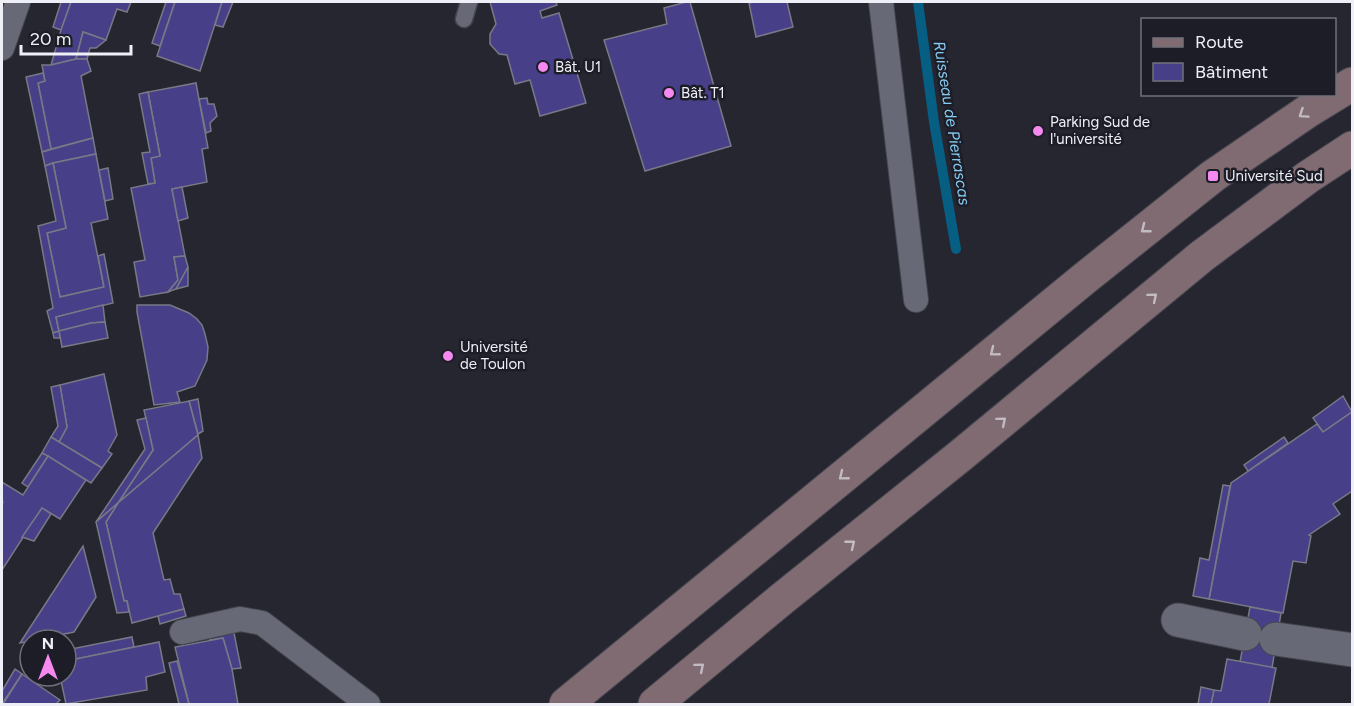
<svg xmlns="http://www.w3.org/2000/svg" width="1354" height="706" font-family="Figtree,sans-serif">
	<rect width="100%" height="100%" fill="#262631"/>
	<g fill="none" stroke-linecap="round" stroke-linejoin="round">
		<polyline stroke="#065f83" stroke-width="10" points="918,2 934,122 956,249"/>
	</g>
	<g fill="#474089" stroke="#787886" stroke-width="1.5">
		<polygon points="61,2 71,2 61,30 53,27"/>
		<polygon points="71,2 131,2 127,12 117,9 106,40 83,32 76,59 51,65 61,30"/>
		<polygon points="166,2 183,2 175,2 160,46 152,43"/>
		<polygon points="175,2 222,2 200,71 157,56"/>
		<polygon points="222,2 233,2 223,27 215,25"/>
		<polygon points="490,2 556,2 557,5 540,11 542,18 559,13 586,103 540,116 530,80 515,84 507,55 499,54 490,44 490,34 496,24"/>
		<polygon points="686,2 690,2 731,146 645,171 604,40 667,24 664,8"/>
		<polygon points="754,2 787,2 793,27 756,37 749,3"/>
		<polygon points="83,32 106,40 96,48 90,48 87,59 76,59"/>
		<polygon points="76,59 87,59 91,71 81,76 93,138 51,149 38,83 45,81 42,65 51,65"/>
		<polygon points="43,73 45,81 38,83 51,149 42,152 26,77"/>
		<polygon points="196,83 208,148 202,149 207,182 172,189 185,256 174,257 178,280 168,292 140,297 134,262 145,260 131,188 155,183 151,158 160,156 148,92"/>
		<polygon points="148,92 160,156 151,158 155,183 148,184 142,153 150,152 139,94"/>
		<polygon points="207,98 208,104 214,104 217,116 210,123 211,131 206,133 199,99"/>
		<polygon points="93,138 96,154 53,163 45,166 42,152"/>
		<polygon points="96,154 108,219 91,223 104,287 60,297 47,233 66,228 53,163"/>
		<polygon points="53,163 66,228 47,233 60,297 104,287 98,256 104,254 113,303 56,317 59,331 53,333 47,311 53,308 38,226 56,221 45,166"/>
		<polygon points="108,168 113,199 105,201 99,170"/>
		<polygon points="182,187 188,218 178,221 172,189"/>
		<polygon points="185,256 188,267 176,289 168,292 178,280 174,257"/>
		<polygon points="188,267 188,286 176,289"/>
		<polygon points="103,305 105,322 91,323 59,331 56,317"/>
		<polygon points="137,305 170,305 189,313 197,319 202,325 205,334 208,347 207,360 195,386 177,392 180,402 154,405 137,312"/>
		<polygon points="105,322 108,338 62,347 59,331 91,323"/>
		<polygon points="59,331 60,338 54,338 53,333"/>
		<polygon points="104,374 117,435 108,451 112,454 102,468 59,442 67,427 60,385"/>
		<polygon points="60,385 67,427 59,442 51,437 58,426 51,387"/>
		<polygon points="1343,396 1352,412 1323,432 1313,418"/>
		<polygon points="198,399 203,431 198,434 189,401"/>
		<polygon points="189,401 198,435 118,503 153,450 144,410"/>
		<polygon points="1352,412 1352,491 1333,504 1340,514 1309,535 1311,536 1306,563 1293,561 1283,613 1209,599 1231,483 1317,424 1323,432"/>
		<polygon points="146,418 153,450 118,503 96,522 145,449 137,420"/>
		<polygon points="198,435 202,458 153,533 164,580 170,579 174,594 180,594 184,609 132,623 127,601 124,601 106,522 118,503"/>
		<polygon points="51,437 102,468 91,483 42,453"/>
		<polygon points="1284,437 1288,443 1248,471 1244,465"/>
		<polygon points="42,453 48,456 28,487 22,483"/>
		<polygon points="48,456 86,480 60,519 42,508 2,570 2,505 3,502 2,501 2,482 23,495"/>
		<polygon points="1223,485 1230,486 1209,599 1193,596 1200,558 1209,560"/>
		<polygon points="118,503 106,522 124,601 127,601 129,612 117,613 96,522"/>
		<polygon points="42,508 51,514 34,541 22,537"/>
		<polygon points="83,546 96,597 74,632 20,643"/>
		<polygon points="1250,607 1281,613 1272,668 1240,662"/>
		<polygon points="184,609 186,616 160,624 158,616"/>
		<polygon points="233,628 241,668 232,669 223,638 210,640 208,633"/>
		<polygon points="132,637 134,647 66,661 66,650"/>
		<polygon points="223,638 232,669 238,704 189,704 175,647"/>
		<polygon points="159,642 165,672 146,677 147,690 66,704 60,676 66,676 66,661"/>
		<polygon points="1227,659 1276,668 1269,704 1211,704 1214,690 1221,691"/>
		<polygon points="177,661 189,704 179,704 169,663"/>
		<polygon points="15,669 22,674 2,704 2,691"/>
		<polygon points="22,674 60,700 56,704 3,704"/>
		<polygon points="1201,687 1214,690 1211,704 1198,704"/>
	</g>
	<g fill="none" stroke-linecap="round" stroke-linejoin="round">
		<defs>
			<polyline id="service" points="464,19 469,2"/>
			<g id="pedestrian">
				<polyline points="881,2 916,300"/>
				<polyline points="2,48 18,2"/>
				<polyline points="182,632 240,619 262,623 368,704"/>
			</g>
			<g id="minor">
				<polyline points="1178,620 1245,634"/>
				<polyline points="1276,639 1352,650"/>
			</g>
			<g id="secondary">
				<polyline points="566,704 1085,278 1213,176 1308,111 1352,84"/>
				<polyline points="655,704 783,598 960,456 1202,256 1308,177 1352,148"/>
			</g>
		</defs>
		<use href="#service" stroke="#45454e" stroke-width="19"/>
		<use href="#pedestrian" stroke="#45454e" stroke-width="26"/>
		<use href="#minor" stroke="#45454e" stroke-width="35"/>
		<use href="#secondary" stroke="#45454e" stroke-width="35"/>
		<use href="#service" stroke="#686976" stroke-width="16"/>
		<use href="#pedestrian" stroke="#686976" stroke-width="24"/>
		<use href="#minor" stroke="#686976" stroke-width="33"/>
		<use href="#secondary" stroke="#816b72" stroke-width="33"/>
	</g>
	<defs><path id="oneway-chevron" d="M-2-3.5L2.5 0L-2 3.5" fill="none" stroke-width="1.6" stroke-linecap="round" stroke-linejoin="round" transform="scale(1.5)"/></defs>
	<g stroke="#c3bbc2">
		<use href="#oneway-chevron" transform="translate(1303 114) rotate(146)"/>
		<use href="#oneway-chevron" transform="translate(1145 229) rotate(142)"/>
		<use href="#oneway-chevron" transform="translate(1153 297) rotate(-40)"/>
		<use href="#oneway-chevron" transform="translate(994 352) rotate(141)"/>
		<use href="#oneway-chevron" transform="translate(1002 421) rotate(-40)"/>
		<use href="#oneway-chevron" transform="translate(843 476) rotate(141)"/>
		<use href="#oneway-chevron" transform="translate(851 544) rotate(-39)"/>
		<use href="#oneway-chevron" transform="translate(700 667) rotate(-40)"/>
	</g>
	<g fill="#f589ef" stroke="#1c1d27" stroke-width="2">
		<circle cx="543" cy="67" r="6"/>
		<circle cx="669" cy="93" r="6"/>
		<circle cx="1038" cy="131" r="6"/>
		<rect x="1207" y="170" width="12" height="12" rx="3"/>
		<circle cx="448" cy="356" r="6"/>
	</g>
	<g text-anchor="middle" dominant-baseline="central" stroke-width="5" stroke-linejoin="round" paint-order="stroke">
		<g font-size="15" fill="#eff0f7" stroke="#1c1d27" text-anchor="start">
			<text x="555" y="67">Bât. U1</text>
			<text x="681" y="93">Bât. T1</text>
			<text x="1050" y="122">Parking Sud de<tspan x="1050" dy="17">l'université</tspan></text>
			<text x="1225" y="176">Université Sud</text>
			<text x="460" y="347">Université<tspan x="460" dy="17">de Toulon</tspan></text>
		</g>
		<g font-size="16" font-style="italic" fill="#86caf1" stroke="#1c1d27">
			<text transform="translate(952 123) rotate(81)">Ruisseau de Pierrascas</text>
		</g>
	</g>
	<rect width="1354" height="706" fill="none" stroke="#eff0f7" stroke-width="6"/>
	<rect x="1141" y="18" width="195" height="78" fill="#1c1d27" stroke="#70717a" stroke-width="1.5"/>
	<rect x="1153" y="38" width="30" height="9" fill="#816b72" stroke="#70717a" stroke-width="1.5"/>
	<text x="1195" y="48" font-size="18" fill="#eff0f7">Route</text>
	<rect x="1153" y="63" width="30" height="18" fill="#474089" stroke="#70717a" stroke-width="1.5"/>
	<text x="1195" y="78" font-size="18" fill="#eff0f7">Bâtiment</text>
	<g transform="translate(48 658)"><circle r="28" fill="#1c1d27" stroke="#70717a" stroke-width="1.5"/>
	<path d="M0-4.5L10 22L0 15L-10 22Z" fill="#f589ef"/>
	<text y="-9" font-size="16" font-weight="bold" text-anchor="middle" fill="#eff0f7">N</text>
	</g>
	<path d="M21 45v9h110v-9" fill="none" stroke="#eff0f7" stroke-width="3"/>
	<text x="30" y="45" font-size="18" fill="#eff0f7" stroke="#1c1d27" stroke-width="4.5" paint-order="stroke">20 m</text>
</svg>
